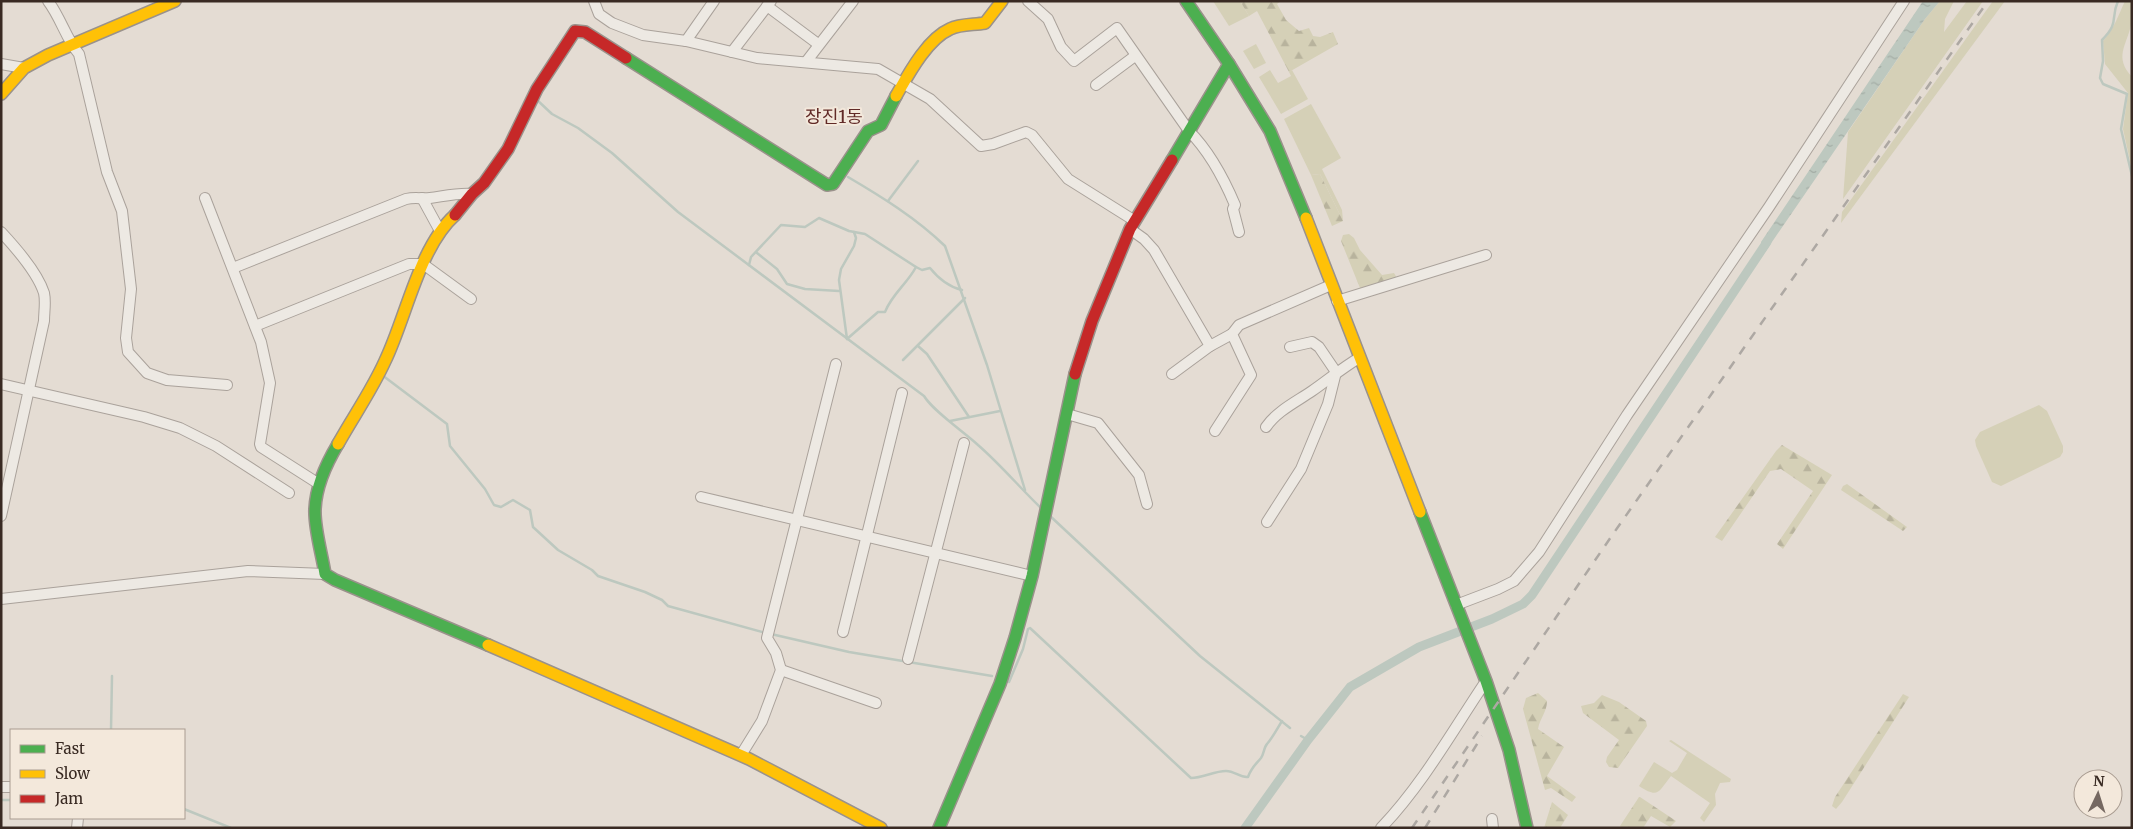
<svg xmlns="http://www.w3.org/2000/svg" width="2133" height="829" font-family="Merriweather,'Noto Sans KR',serif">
	<defs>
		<pattern id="forest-firs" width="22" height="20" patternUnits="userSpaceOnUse" patternTransform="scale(1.25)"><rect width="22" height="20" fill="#d5d0b7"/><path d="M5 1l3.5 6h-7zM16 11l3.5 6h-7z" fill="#b8b39d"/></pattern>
		<pattern id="water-ripples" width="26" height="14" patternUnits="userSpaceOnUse" patternTransform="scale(1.25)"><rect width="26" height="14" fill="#bdc8bf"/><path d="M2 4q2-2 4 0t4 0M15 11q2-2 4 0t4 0" fill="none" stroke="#a3aca4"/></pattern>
	</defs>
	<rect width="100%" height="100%" fill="#e4dcd3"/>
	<g fill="#d5d0b7">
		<polygon points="1213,1 1240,1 1249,16 1229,26"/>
		<polygon points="1940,1 1954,1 1945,19 1944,32 1967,1 1983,1 1843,199 1848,132 1925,19"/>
		<polygon points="1993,1 2005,1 1841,223 1842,212"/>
		<path d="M2125,1h7c0,8 1,17 -1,24 -5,22 -17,32 1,52v93l-9,-41 5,-36 -23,-29 -2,-23c11,-12 15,-25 22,-40z"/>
		<polygon points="1256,44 1266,63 1254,69 1243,51"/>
		<polygon points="1270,70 1278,83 1291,76 1289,72 1292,70 1308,99 1281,114 1259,77"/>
		<polygon points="1311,104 1341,158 1322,169 1342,210 1343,221 1320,174 1311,175 1284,119"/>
		<polygon points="2039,405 2047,411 2063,446 2063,452 2060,457 2001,486 1992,482 1976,446 1975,440 1980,432"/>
		<path d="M1671,740l60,39 -1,3 -10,1 -5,11 1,11 -12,17 -4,-4 10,-15 -39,-27c-13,16 -12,23 -32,10l15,-24 18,11 5,-3 10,-17 -18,-12z"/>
	</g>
	<g fill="url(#forest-firs)">
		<polygon points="1240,1 1281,1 1277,4 1286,20 1299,31 1309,28 1313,36 1320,37 1333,32 1338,44 1289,72 1257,11 1249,16"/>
		<polygon points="1320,174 1343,221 1332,226 1311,175"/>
		<polygon points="1349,234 1354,238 1360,250 1382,275 1394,273 1397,278 1376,286 1360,288 1341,241 1343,235"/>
		<polygon points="1782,445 1832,475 1783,549 1777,544 1813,491 1781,469 1770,471 1722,541 1715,537 1776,451"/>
		<polygon points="1847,484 1907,527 1903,531 1841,490 1843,486"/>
		<path d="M1538,693l9,8c0,11 -7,17 -9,28l26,18 -17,29 29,21 -4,5 -21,-14 -6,2 -22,-81 3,-11z"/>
		<polygon points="1903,694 1909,697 1842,802 1836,809 1832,806 1835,797"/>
		<polygon points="1602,695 1619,702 1646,721 1647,726 1618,768 1609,767 1606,762 1607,757 1619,740 1583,713 1581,706 1594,703"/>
		<polygon points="1639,797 1640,797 1676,821 1670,827 1651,816 1643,828 1621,828 1620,826"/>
		<polygon points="1552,802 1568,815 1560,828 1544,828"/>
	</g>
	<polygon fill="url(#water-ripples)" points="1923,1 1940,1 1925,19 1761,258 1761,242"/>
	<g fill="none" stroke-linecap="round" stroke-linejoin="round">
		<g stroke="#bdc8bf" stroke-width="2.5">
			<path d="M2118,1c-8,18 2,21 -16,39l1,21 -3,17 3,6 24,10 -6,35 11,47"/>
			<path d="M536,99l16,15 26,14 34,25 66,59 246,184c10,16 39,35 54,49 23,20 42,43 63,63"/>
			<path d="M848,177c34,20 68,41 97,69l42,119 38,125"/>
			<polyline points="888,201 918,161"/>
			<polyline points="757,253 777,269 787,284 805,289 839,291"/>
			<path d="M749,265l2,-8 30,-32 24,2 14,-9 30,13 16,3 51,33 6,3 8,-2c8,10 19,19 32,22"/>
			<polyline points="847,339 839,280 841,269 854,246 856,238 854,232"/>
			<path d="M847,339l31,-27h7c7,-18 22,-28 31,-45"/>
			<polyline points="918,346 927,354 969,417"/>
			<polyline points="903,360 965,298"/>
			<polyline points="382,375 447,424 450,446 485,489 494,505 501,507 513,500 530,510 533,527 558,550 592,570 598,576 645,592 662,600 668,606 766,633"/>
			<polyline points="950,421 1000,411"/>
			<polyline points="1049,515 1200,656 1290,728"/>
			<polyline points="771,634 849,652 992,676"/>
			<path d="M1009,682l14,-33 5,-20 2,-1 161,150c12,0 23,-7 35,-7 9,0 14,7 22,6 3,-9 7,-12 13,-19 3,-4 3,-11 6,-14 6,-7 10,-15 15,-23"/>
			<polyline points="111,730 112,676"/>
			<polyline points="1301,736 1308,740"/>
			<polyline points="1,800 11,800"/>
			<polyline points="184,809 231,828"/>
		</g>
		<polyline stroke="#bdc8bf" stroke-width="9" points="1245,828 1308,740 1350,687 1419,647 1492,619 1523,604 1532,595 1767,242"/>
		<defs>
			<g id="street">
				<path d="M48,1c13,17 18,38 31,53l28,118 15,39 9,78 -5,49 2,14 19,21 20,7 60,5"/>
				<polyline points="594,1 599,14 612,23 643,35 686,41 757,58 878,69 930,99 981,146 993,144 1026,132 1032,135 1068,179 1135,221"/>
				<path d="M1028,1l20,18 13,28 13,14 43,-33 72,103c20,20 35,48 46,74l-2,4 6,23"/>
				<polyline points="767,6 818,44"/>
				<polyline points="686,41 714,1"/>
				<polyline points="732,52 771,1"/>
				<polyline points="806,62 853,1"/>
				<polyline points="1,64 24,68"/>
				<polyline points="1096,85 1135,56"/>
				<polyline points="205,198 261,342 270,383 260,444 261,447 319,484"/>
				<polyline points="422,198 440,231"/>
				<polyline points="1130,229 1144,239 1154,250 1210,346"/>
				<path d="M1,232c14,15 37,42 43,61 2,9 0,19 0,28l-43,195"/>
				<path d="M233,268l173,-69c9,-2 15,0 24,-1 15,-2 27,-5 42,-4"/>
				<polyline points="1337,301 1486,255"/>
				<polyline points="255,326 409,264 423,264 471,299"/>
				<polyline points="1172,374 1210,346 1232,334"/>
				<polyline points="1,384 144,417 180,428 216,446 289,493"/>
				<polyline points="1067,414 1098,423 1139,475 1147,504"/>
				<path d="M1266,427c11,-16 30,-25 46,-36 16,-11 30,-23 47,-33"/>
				<polyline points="1215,431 1251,375 1232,334 1239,325 1331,285"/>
				<polyline points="701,497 1032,576"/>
				<polyline points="1267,522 1301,469 1328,404 1336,372 1319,347 1312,342 1290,347"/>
				<polyline points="1,599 248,571 325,574"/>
				<polyline points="1456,605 1498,589 1514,581 1539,552 1627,415 1769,207 1904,1"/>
				<polyline points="843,632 902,393"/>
				<polyline points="908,659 964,443"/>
				<polyline points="781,670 876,703"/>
				<polyline points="741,755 762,721 781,670 776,653 767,638 836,364"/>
				<polyline points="1,787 11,787"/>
				<polyline points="1492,819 1493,828"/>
				<polyline points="77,828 78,818"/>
				<path d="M1381,828c42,-44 72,-98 105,-147"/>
			</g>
			<g id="fast">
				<polyline points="1186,1 1229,64 1270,131 1306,218"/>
				<polyline points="626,58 827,185 833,184 868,131 881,125 896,96"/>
				<polyline points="1172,160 1229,64"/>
				<path d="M338,444c-12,20 -22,41 -23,65 -1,19 7,45 10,65l10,6 153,65"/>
				<polyline points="1420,512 1486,681 1509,750 1527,828"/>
				<polyline points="939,828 1000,684 1015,638 1032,576 1075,374"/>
			</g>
			<g id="slow">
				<polyline points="1,94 24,68 48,55 175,1"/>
				<path d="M896,96c12,-21 31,-57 54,-67 10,-5 24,-4 35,-6l17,-22"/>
				<polyline points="1306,218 1420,512"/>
				<path d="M338,444c15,-27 34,-54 47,-83 21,-43 34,-114 70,-146"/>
				<polyline points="488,645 749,759 881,828"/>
			</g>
			<g id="jam">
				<polyline points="455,215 472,194 484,183 508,149 537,89 575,31 585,32 626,58"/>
				<polyline points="1075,374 1092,321 1130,229 1172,160"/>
			</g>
		</defs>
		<use href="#street" stroke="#aaa29b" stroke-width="12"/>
		<use href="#fast" stroke="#9a928b" stroke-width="14"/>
		<use href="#slow" stroke="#9a928b" stroke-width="14"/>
		<use href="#jam" stroke="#9a928b" stroke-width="14"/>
		<use href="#street" stroke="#ede9e3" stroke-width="10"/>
		<use href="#fast" stroke="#4caf50" stroke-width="11"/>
		<use href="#slow" stroke="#ffc107" stroke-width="11"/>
		<use href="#jam" stroke="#c62828" stroke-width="11"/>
		<g stroke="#ada8a3" stroke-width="2.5" stroke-dasharray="9 9" stroke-linecap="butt">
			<polyline points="1412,828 1613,534 1988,1"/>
			<polyline points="1425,828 1482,736"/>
		</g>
	</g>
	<g text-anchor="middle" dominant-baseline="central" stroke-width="4" stroke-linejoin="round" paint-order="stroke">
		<g font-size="18" fill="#612a27" stroke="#f3e8db">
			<text x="834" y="116">장진1동</text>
		</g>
	</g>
	<rect width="2133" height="829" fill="none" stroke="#392a23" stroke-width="5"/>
	<rect x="10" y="729" width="175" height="90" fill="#f3e8db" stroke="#a99c91"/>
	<rect x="20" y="745" width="25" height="8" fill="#4caf50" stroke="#a99c91"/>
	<text x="55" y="754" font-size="15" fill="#392a23">Fast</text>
	<rect x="20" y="770" width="25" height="8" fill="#ffc107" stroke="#a99c91"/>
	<text x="55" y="779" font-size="15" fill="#392a23">Slow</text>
	<rect x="20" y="795" width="25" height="8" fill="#c62828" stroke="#a99c91"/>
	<text x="55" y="804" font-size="15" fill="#392a23">Jam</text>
	<g transform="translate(2098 794) rotate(4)"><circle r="24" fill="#f3e8db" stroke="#a99c91"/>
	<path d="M0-4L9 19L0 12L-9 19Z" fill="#756861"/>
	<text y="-8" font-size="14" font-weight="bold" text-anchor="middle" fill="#392a23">N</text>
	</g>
</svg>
